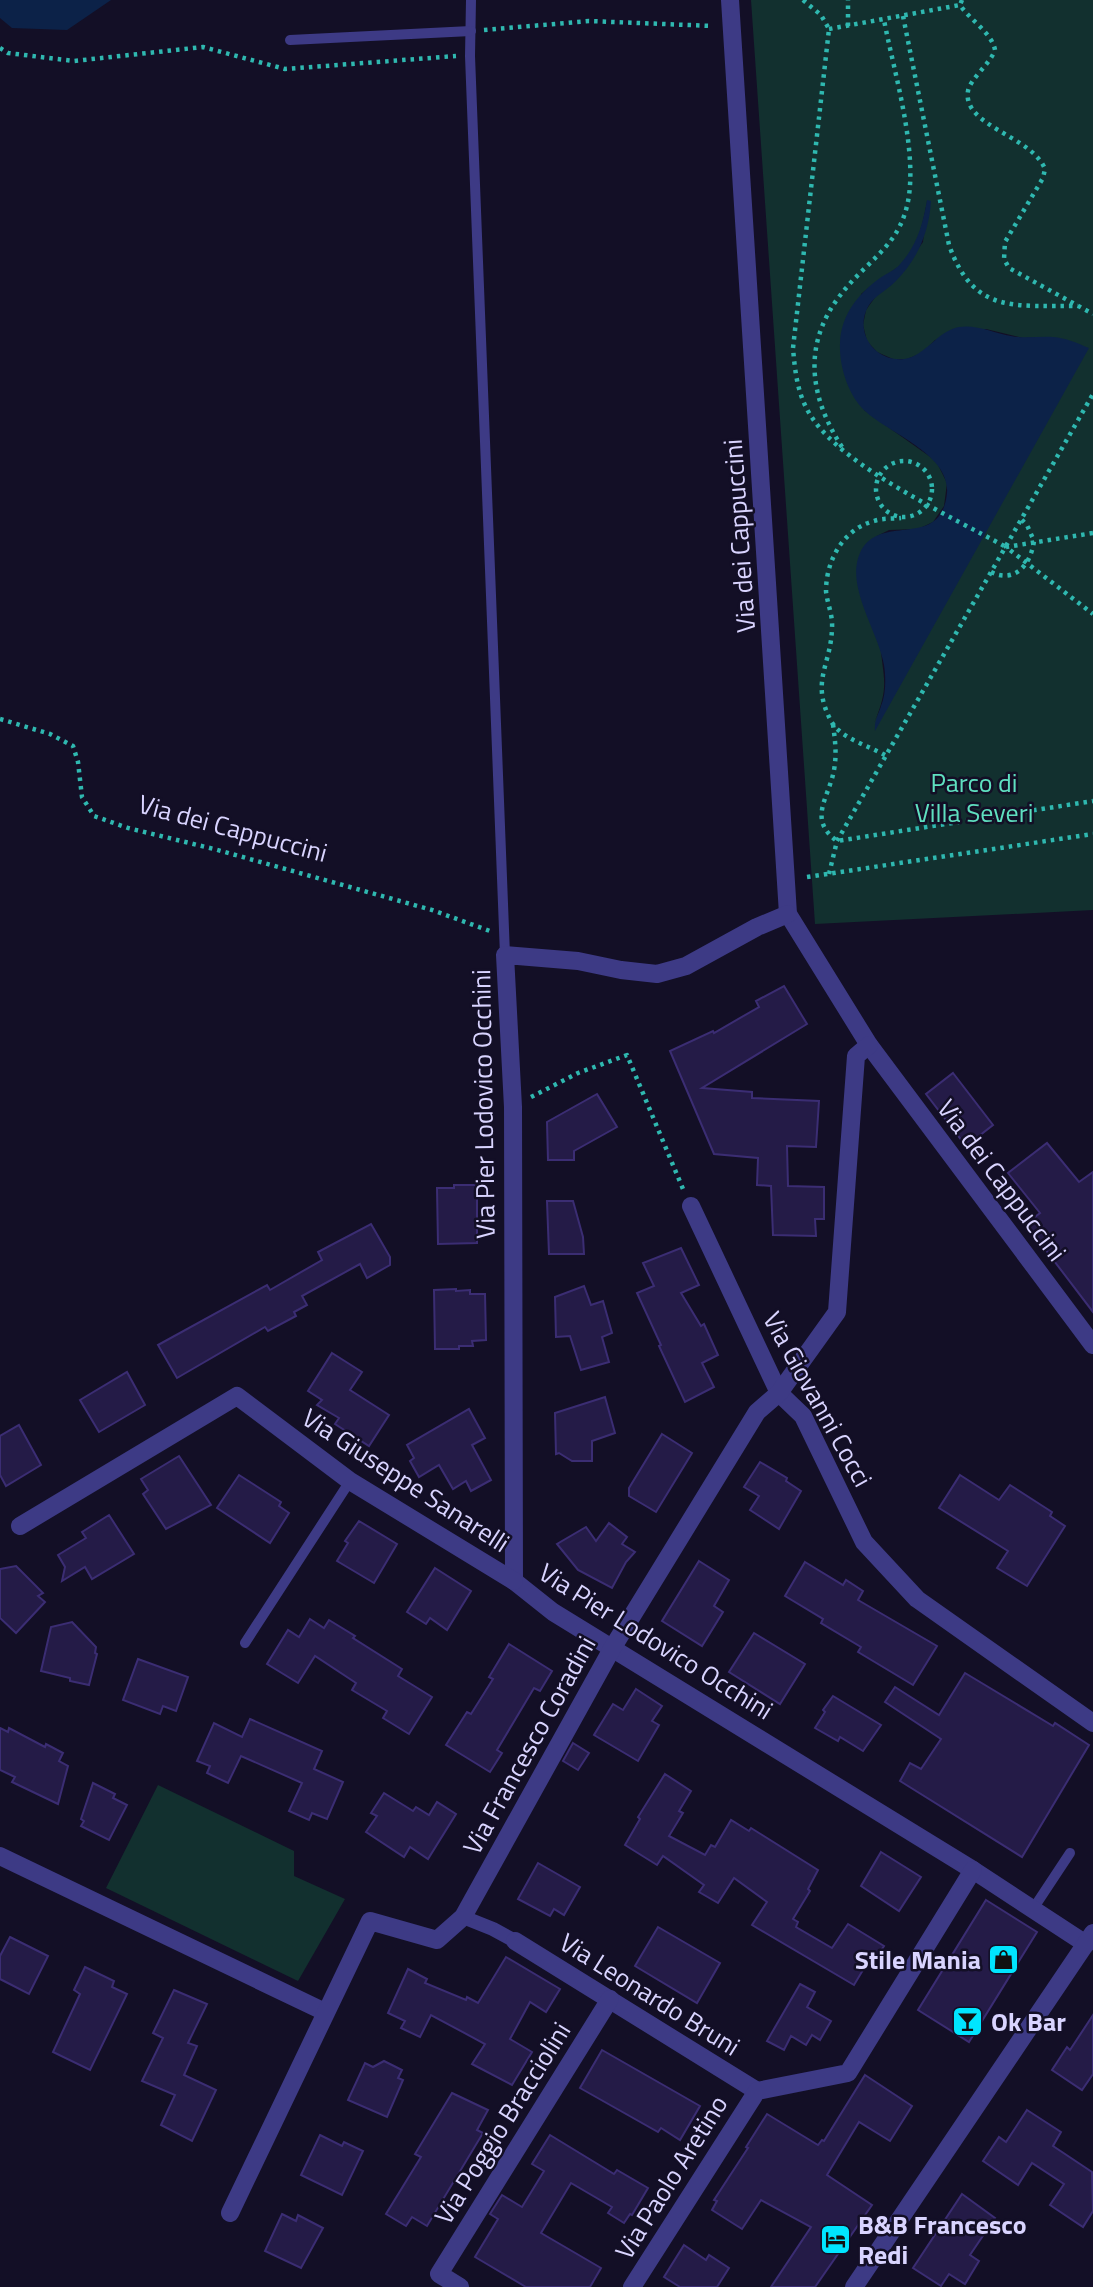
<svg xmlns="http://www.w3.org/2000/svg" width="1093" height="2287" font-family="'Titillium Web',sans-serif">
	<rect width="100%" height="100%" fill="#130f26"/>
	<g fill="#12302f" fill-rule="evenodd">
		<path d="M751,0h342v910l-278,14zM927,201l-4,41 -29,40 -18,14 -10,14 -3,15 4,16 10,11 16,7h14l15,-6 13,-13 51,-11 37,9 29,-1 -178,386c17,-39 8,-46 6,-84 -1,-35 -2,-69 -3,-103l12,-6 29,-1 15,-7 11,-16 3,-23 -11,-22 -72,-51 -3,-116c12,-10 25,-18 37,-27 19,-16 25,-43 29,-66z"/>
		<polygon points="158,1785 294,1851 294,1876 345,1899 298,1981 106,1888"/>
	</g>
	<g fill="#0c2248">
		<polygon points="0,0 111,0 67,30 12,28 0,18"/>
		<path d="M927,200l4,1c-2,31 -13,58 -36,81 -10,10 -24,15 -29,29 -10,26 12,51 38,48 22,-3 33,-28 55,-32 17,-3 35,6 52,9 14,3 28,0 42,1 13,1 24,6 36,11l-214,383c-1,-10 3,-15 6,-25 5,-12 5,-28 3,-41 -6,-34 -39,-79 -24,-112 19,-42 81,-1 87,-60 3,-39 -57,-59 -82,-82 -17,-16 -26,-45 -25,-68 1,-28 18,-49 40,-65 7,-5 16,-8 21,-15 16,-18 22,-39 26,-63z"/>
	</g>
	<g fill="#241b47" stroke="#3b2d73" stroke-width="2">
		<polygon points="784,986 807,1024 702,1088 752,1092 752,1098 819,1101 816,1147 787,1146 788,1186 824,1187 824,1219 815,1219 816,1236 773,1235 771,1186 757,1185 758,1158 714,1154 670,1051 713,1031 714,1033 759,1007 756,1001"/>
		<polygon points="953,1073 993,1125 966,1146 926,1094"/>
		<polygon points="597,1094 617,1127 574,1151 574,1160 548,1160 547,1122"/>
		<polygon points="1047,1143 1079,1182 1093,1172 1093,1312 1026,1224 1040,1213 1008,1173"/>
		<polygon points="454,1185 477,1185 477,1243 438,1244 437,1188 454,1188"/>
		<polygon points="547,1201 573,1201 583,1237 584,1254 549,1254"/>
		<polygon points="371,1224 390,1257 390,1265 367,1278 360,1264 302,1296 307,1305 294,1312 296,1316 268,1331 265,1327 177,1378 158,1345 267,1285 270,1290 322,1260 318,1252"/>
		<polygon points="681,1248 699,1285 681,1293 701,1326 704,1324 718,1355 702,1363 714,1387 685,1402 659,1346 661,1345 637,1293 654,1286 643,1263"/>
		<polygon points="584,1286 591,1305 603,1301 612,1333 602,1337 609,1362 581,1370 570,1336 556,1337 555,1297"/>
		<polygon points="456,1289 456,1291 470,1290 470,1294 485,1294 486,1340 472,1341 473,1346 459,1346 459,1349 435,1349 434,1290"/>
		<polygon points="332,1353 362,1372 350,1390 389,1415 369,1446 335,1424 339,1418 317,1405 322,1400 308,1391"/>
		<polygon points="127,1372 145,1405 99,1432 80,1400"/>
		<polygon points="605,1397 615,1433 592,1441 592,1461 572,1461 559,1453 556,1454 555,1413"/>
		<polygon points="469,1409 485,1438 472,1445 491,1480 471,1491 466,1481 453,1489 439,1465 419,1477 410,1461 414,1458 407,1445"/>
		<polygon points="19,1425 41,1465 6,1486 0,1475 0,1436"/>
		<polygon points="662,1434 692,1453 656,1512 629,1496 629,1488"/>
		<polygon points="179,1456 211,1505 166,1529 143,1494 148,1490 141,1479"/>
		<polygon points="760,1462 787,1478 786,1481 801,1491 779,1529 750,1510 759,1496 744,1487"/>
		<polygon points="239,1475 281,1502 279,1506 289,1513 270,1543 217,1508"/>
		<polygon points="960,1475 999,1500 1010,1485 1052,1512 1050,1516 1065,1526 1027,1586 997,1568 1008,1551 939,1508"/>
		<polygon points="109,1515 134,1554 92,1579 85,1567 62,1581 65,1567 58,1555 86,1538 82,1532"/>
		<polygon points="359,1521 397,1544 374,1583 337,1561 348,1543 345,1541"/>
		<polygon points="609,1523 627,1537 622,1544 635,1552 626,1562 612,1588 578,1570 557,1544 586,1527 596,1541"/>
		<polygon points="699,1561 729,1580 714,1606 723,1612 702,1646 662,1621"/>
		<polygon points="805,1562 843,1585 846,1580 863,1591 858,1600 937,1646 913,1685 858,1652 861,1647 821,1623 823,1619 785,1596"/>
		<polygon points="16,1566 43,1593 38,1596 45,1602 16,1633 0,1618 0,1569"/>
		<polygon points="435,1568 471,1591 447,1630 430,1618 426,1624 407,1612"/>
		<polygon points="310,1619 324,1628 329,1620 355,1636 353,1638 402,1669 398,1676 432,1697 409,1734 383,1718 387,1711 352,1690 356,1683 315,1656 298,1683 267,1664 288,1630 299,1637"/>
		<polygon points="72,1622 96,1647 95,1653 97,1654 89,1685 70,1681 70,1678 41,1671 51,1627"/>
		<polygon points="754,1633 805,1664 780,1704 729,1672"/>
		<polygon points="509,1644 552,1671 540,1691 534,1688 497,1750 502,1753 490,1772 446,1745 467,1712 471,1714 493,1679 489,1677"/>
		<polygon points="138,1659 188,1677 176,1711 163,1706 160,1714 123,1700"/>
		<polygon points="965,1673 1053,1726 1055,1723 1089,1745 1022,1857 900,1781 910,1763 921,1769 941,1739 885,1702 895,1687 939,1715"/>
		<polygon points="636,1689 662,1706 652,1721 659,1725 638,1761 594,1735 613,1704 623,1710"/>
		<polygon points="833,1696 881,1725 863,1751 840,1737 838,1741 815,1728 825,1712 823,1710"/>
		<polygon points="250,1719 322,1751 314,1769 343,1782 327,1819 312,1813 309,1820 289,1811 302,1783 241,1756 228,1783 207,1773 210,1766 197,1761 214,1723 242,1737"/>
		<polygon points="0,1728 8,1732 9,1728 45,1747 46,1744 63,1753 59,1761 68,1766 58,1804 12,1782 15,1777 0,1770"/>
		<polygon points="573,1743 589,1753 578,1770 563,1761"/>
		<polygon points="665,1774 691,1791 679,1811 683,1813 669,1836 705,1855 711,1845 715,1847 731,1820 749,1831 751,1828 818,1870 808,1889 810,1891 793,1919 798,1922 796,1927 832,1948 848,1924 884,1946 873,1963 869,1960 854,1985 752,1925 767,1902 734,1878 718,1903 699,1892 704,1885 663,1856 657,1865 625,1845 640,1819 638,1817"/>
		<polygon points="93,1783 115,1794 113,1798 127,1805 109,1840 81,1826 84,1821 81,1819"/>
		<polygon points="384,1793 413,1811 416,1807 429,1815 437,1802 456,1814 428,1859 410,1847 404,1857 366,1832 377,1816 371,1813"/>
		<polygon points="881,1852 921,1877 899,1911 861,1886"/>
		<polygon points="538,1863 580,1887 564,1915 554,1909 550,1916 518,1899"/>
		<polygon points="986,1900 1037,1932 969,2042 918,2010"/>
		<polygon points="658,1927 720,1963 697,2003 635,1966"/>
		<polygon points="10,1937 48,1956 29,1994 0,1979 0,1956"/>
		<polygon points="506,1957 560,1989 546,2012 530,2002 510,2039 532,2052 512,2085 472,2064 485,2044 431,2015 420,2037 401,2028 405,2021 388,2013 408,1969 427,1979 425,1983 466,2000 467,1997 478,2003"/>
		<polygon points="85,1967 114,1981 112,1987 127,1994 90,2070 53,2052 80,1994 74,1990"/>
		<polygon points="800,1984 815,1992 807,2007 831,2021 820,2040 812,2035 806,2045 791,2036 784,2050 767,2041"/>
		<polygon points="174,1990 207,2004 188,2043 197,2046 184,2075 216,2090 192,2141 161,2125 175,2095 142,2081 163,2038 153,2033"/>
		<polygon points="1093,2015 1093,2074 1082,2090 1052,2070 1067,2047 1070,2050"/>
		<polygon points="602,2050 700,2106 680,2140 661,2128 658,2132 580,2088"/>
		<polygon points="384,2061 402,2070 398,2078 403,2080 387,2117 348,2100 365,2063 373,2067"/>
		<polygon points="865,2075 912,2106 890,2141 859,2122 827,2175 872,2205 815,2287 771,2287 811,2227 761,2200 742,2229 712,2210 717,2201 714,2200 748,2148 746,2147 767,2114 818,2145 822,2140 824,2141"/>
		<polygon points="452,2093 488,2110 477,2130 483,2133 427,2226 412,2217 406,2226 386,2214 421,2157 415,2154"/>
		<polygon points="1027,2110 1061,2132 1053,2146 1092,2172 1093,2211 1083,2227 1050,2205 1064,2184 1032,2163 1018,2185 983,2161 999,2137 1006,2142"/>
		<polygon points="320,2135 342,2146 344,2142 363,2151 342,2195 301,2175"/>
		<polygon points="550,2135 614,2174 617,2170 648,2188 632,2215 630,2214 624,2223 608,2213 612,2207 571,2183 541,2233 601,2268 590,2287 526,2287 475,2257 498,2219 490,2214 502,2195 522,2207 544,2171 532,2164"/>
		<polygon points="962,2194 995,2218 970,2255 979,2261 965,2284 949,2274 941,2286 913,2268"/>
		<polygon points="282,2214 296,2221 298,2215 323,2228 301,2268 265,2251"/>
		<polygon points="684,2245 706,2260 709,2255 729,2268 717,2287 680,2287 664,2277"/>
	</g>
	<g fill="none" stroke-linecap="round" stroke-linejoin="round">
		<g stroke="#2fb8b0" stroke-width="4.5" stroke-dasharray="3.5 5" stroke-linecap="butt">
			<path d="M803,0l18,15 8,14 -36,319c2,25 5,50 20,71 33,49 139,98 193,128"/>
			<path d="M962,0l-2,5c10,15 32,28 35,45 -5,14 -25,29 -27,41 -6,35 64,45 77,78l-2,9 -38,64 -1,17 5,9 84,46"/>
			<path d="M903,16l46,229c25,70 66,60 129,61"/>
			<polyline points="848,26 848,0"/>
			<polyline points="829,29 960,5"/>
			<polyline points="484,30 589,21 713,26"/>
			<polyline points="0,48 8,53 74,61 203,47 285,69 456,56"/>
			<path d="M842,447c-35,-54 -40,-109 5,-160 21,-25 48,-41 58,-74 17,-51 -11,-140 -21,-193"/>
			<circle cx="904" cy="489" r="28"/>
			<polyline points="1093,533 1006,547 1093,614"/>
			<path d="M991,572c24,12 40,-8 43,-31l-7,-16 -6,-6"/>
			<polyline points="0,719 50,734 73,746 78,762 82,797 94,816 128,828 214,849 432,910 490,931"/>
			<path d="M833,724c2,16 4,30 1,46 -5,28 -27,49 3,71l256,-40"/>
			<path d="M885,755c-16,-9 -45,-17 -54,-34 -21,-40 0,-55 1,-93 1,-13 -5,-25 -6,-37 0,-30 17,-62 48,-70 8,-3 18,-2 27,-3"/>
			<polyline points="829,874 837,841 1093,394"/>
			<polyline points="807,877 1093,834"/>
			<polyline points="531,1097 578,1073 627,1055 683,1189"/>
		</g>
		<g stroke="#3d3a85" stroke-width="10">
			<polyline points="471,0 470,56 505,955"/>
			<polyline points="290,40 471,31"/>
			<polyline points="245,1643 350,1481"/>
			<polyline points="1033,1909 1070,1853"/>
		</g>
		<polyline stroke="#3d3a85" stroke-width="14" points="463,1917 493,1929 515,1941"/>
		<g stroke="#3d3a85" stroke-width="18">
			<polyline points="730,0 788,914 869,1045 1093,1345"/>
			<polyline points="788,914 757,927 686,966 657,974 621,970 578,961 505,955 513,1107 514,1581 553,1612 973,1870 1086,1944"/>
			<polyline points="691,1206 779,1393 803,1416 864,1542 917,1599 1093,1723"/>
			<polyline points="20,1526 237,1396 350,1481 514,1581"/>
			<polyline points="0,1856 325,2012"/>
			<polyline points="515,1941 757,2091"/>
			<polyline points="230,2213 370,1921 437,1940 463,1917 613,1647 757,1412 779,1393 837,1312 856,1056 869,1045"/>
			<polyline points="460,2287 439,2274 610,1999"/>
			<polyline points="632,2287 757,2091 848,2073 973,1870"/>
		</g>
		<polyline stroke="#3d3a85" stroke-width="18" points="854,2287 1093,1933"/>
	</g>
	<defs>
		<symbol id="shop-square" viewBox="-11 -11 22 22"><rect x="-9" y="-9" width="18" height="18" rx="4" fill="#00e5ff" stroke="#130f26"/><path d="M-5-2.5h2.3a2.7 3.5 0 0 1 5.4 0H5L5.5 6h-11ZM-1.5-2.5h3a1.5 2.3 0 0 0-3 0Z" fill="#111"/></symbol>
		<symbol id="bar-square" viewBox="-11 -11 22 22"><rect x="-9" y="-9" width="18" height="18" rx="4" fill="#00e5ff" stroke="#130f26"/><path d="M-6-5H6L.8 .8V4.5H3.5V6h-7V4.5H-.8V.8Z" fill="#111"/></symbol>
		<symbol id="hotel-square" viewBox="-11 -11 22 22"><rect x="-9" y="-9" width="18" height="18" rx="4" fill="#00e5ff" stroke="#130f26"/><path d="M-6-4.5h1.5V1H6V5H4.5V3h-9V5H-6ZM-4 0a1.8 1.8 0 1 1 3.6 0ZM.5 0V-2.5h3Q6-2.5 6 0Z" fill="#111"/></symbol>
	</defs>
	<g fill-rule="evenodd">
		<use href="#shop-square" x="986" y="1942" width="35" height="35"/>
		<use href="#bar-square" x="950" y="2004" width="35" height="35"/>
		<use href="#hotel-square" x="818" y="2222" width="35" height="35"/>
	</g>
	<g text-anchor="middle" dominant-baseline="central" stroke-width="5" stroke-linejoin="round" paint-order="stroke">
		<g font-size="26" fill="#d9d4ff" stroke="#130f26">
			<text transform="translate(739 536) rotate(-94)">Via dei Cappuccini</text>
			<text transform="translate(233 828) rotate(15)">Via dei Cappuccini</text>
			<text transform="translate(483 1104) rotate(-91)">Via Pier Lodovico Occhini</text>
			<text transform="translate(1002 1180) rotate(53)">Via dei Cappuccini</text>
			<text transform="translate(818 1399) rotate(61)">Via Giovanni Cocci</text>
			<text transform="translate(406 1480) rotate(33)">Via Giuseppe Sanarelli</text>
			<text transform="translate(656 1641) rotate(32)">Via Pier Lodovico Occhini</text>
			<text transform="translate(529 1745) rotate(-61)">Via Francesco Coradini</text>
			<text transform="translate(650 1994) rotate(32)">Via Leonardo Bruni</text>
			<text transform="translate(502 2123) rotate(-58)">Via Poggio Bracciolini</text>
			<text transform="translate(671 2177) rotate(-58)">Via Paolo Aretino</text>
		</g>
		<g font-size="26" fill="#5fe0c0" stroke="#130f26">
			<text x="974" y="782">Parco di<tspan x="974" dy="30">Villa Severi</tspan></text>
		</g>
		<g font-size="26" font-weight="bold" fill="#d9d4ff" stroke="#130f26" text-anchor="start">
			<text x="981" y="1959" text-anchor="end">Stile Mania</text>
			<text x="991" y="2021">Ok Bar</text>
			<text x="858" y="2224">B&amp;B Francesco<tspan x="858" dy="30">Redi</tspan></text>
		</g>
	</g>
</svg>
